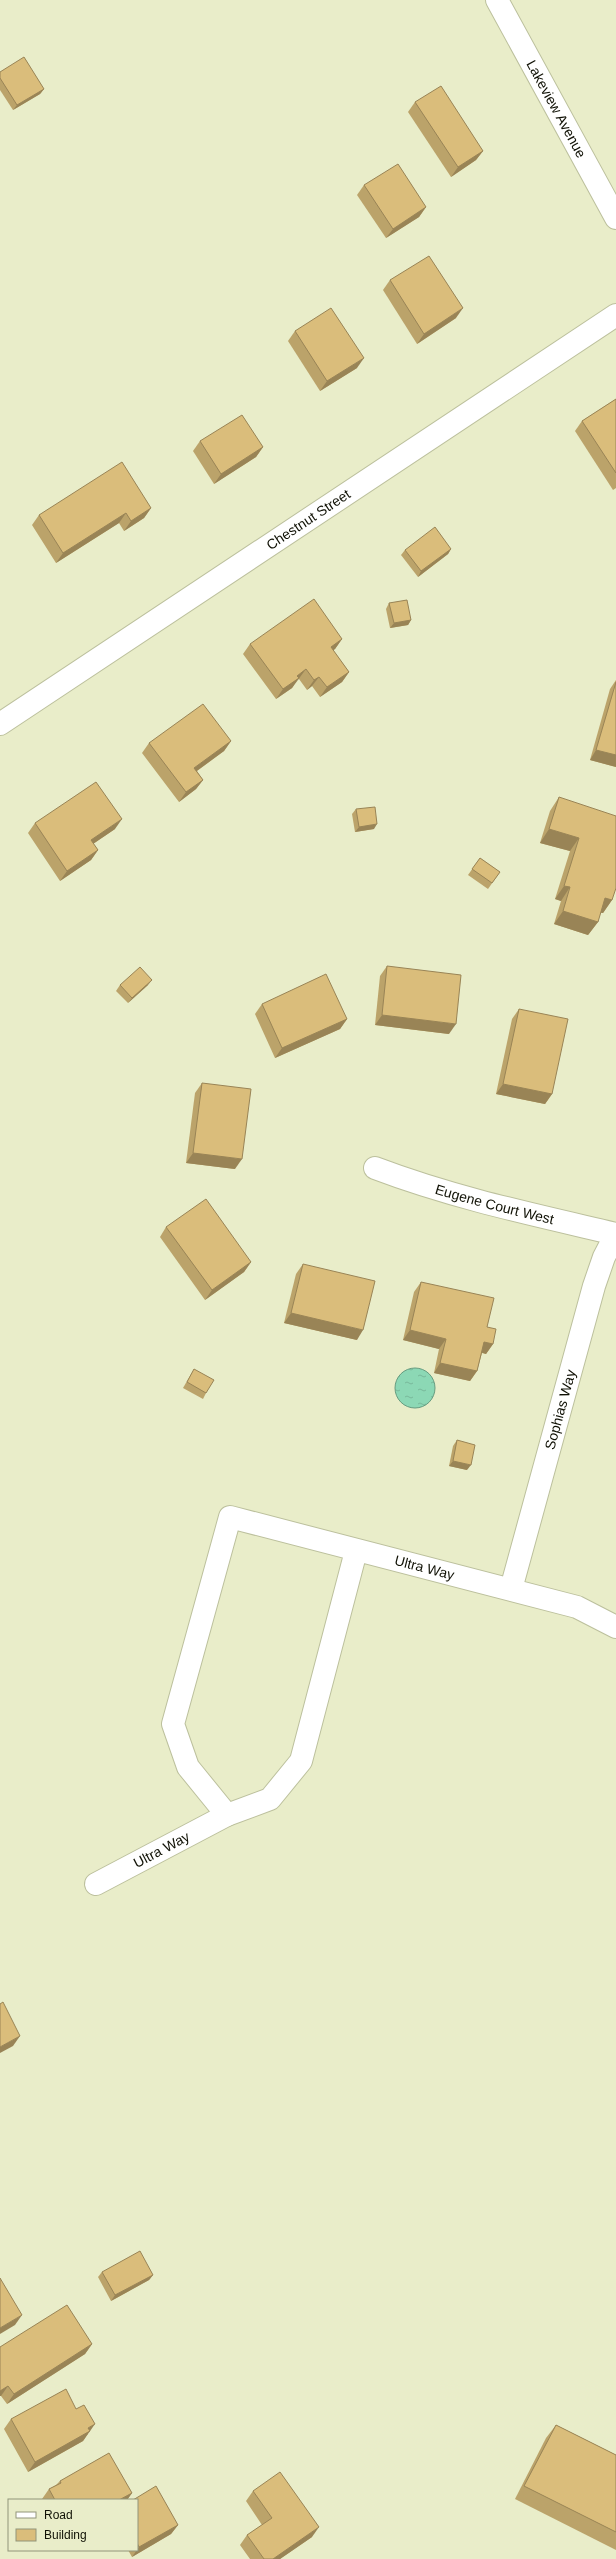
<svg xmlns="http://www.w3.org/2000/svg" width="616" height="2559" font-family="Helvetica,sans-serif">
	<defs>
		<pattern id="water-ripples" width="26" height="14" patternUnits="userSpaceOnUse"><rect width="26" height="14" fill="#8cd8b5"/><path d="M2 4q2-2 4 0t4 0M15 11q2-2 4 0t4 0" fill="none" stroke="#78b89a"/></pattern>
	</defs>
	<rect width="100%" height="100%" fill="#e9edc9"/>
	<circle fill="url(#water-ripples)" stroke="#679c80" cx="415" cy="1388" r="20"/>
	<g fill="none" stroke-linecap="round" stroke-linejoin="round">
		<defs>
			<g id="minor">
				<path id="s1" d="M497,0l119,218"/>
				<path id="s2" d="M0,724l616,-409"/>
				<path id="s3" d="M375,1168c79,30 160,47 241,66"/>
				<path id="s4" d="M356,1551l-55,210 -31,38 -43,16 -39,-48 -15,-43 57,-207 347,90 39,20"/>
				<path id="s5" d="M511,1589l83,-303 10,-29 12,-23"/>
				<path id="s6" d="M96,1884l131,-69"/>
			</g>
		</defs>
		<use href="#minor" stroke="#bcc09d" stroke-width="24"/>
		<use href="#minor" stroke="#fff" stroke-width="22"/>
	</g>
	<g fill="#bba36a">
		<polygon points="0,72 44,89 40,94 13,110 0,90"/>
		<polygon points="415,102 483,151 476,160 451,177 408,112"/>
		<polygon points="364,185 426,207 419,217 386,238 357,195"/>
		<polygon points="390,280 456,318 417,344 383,290"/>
		<polygon points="295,331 357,368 320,391 288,341"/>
		<polygon points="616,399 616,488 613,490 575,431 582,421"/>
		<polygon points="200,441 263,447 256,457 214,484 193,451"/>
		<polygon points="151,508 144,518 124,531 119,523 56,563 32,525 39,515"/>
		<polygon points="451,549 448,554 418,577 401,555 405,550"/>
		<polygon points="389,603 411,620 408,625 390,628 386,609"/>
		<polygon points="342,639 335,649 333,650 349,672 342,682 320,697 312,686 307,690 299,679 297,680 292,688 276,699 243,654 250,644"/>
		<polygon points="616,680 616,767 590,760 610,689"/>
		<polygon points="231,741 224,751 197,771 203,780 196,789 179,802 142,753 149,743"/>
		<polygon points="559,797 612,900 603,913 600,913 598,922 588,935 554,924 561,901 555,899 570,851 540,843 550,811"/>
		<polygon points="356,809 374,829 355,832 352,814"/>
		<polygon points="35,823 115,829 93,844 98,850 91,860 60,881 28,833"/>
		<polygon points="480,858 500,872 488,889 468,875"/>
		<polygon points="387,966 449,1034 375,1025 380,976"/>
		<polygon points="120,985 148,985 128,1003 116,991"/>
		<polygon points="262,1004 347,1019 340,1029 275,1058 255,1014"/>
		<polygon points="519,1009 552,1094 545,1104 496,1094 512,1019"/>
		<polygon points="202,1083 235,1169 186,1163 195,1093"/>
		<polygon points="166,1227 251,1262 244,1272 205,1300 160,1237"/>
		<polygon points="303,1264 357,1340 284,1323 296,1274"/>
		<polygon points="421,1282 487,1327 493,1344 486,1354 482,1353 477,1371 470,1381 434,1373 439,1349 403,1340 414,1292"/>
		<polygon points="194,1369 206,1393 203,1399 183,1388"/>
		<polygon points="457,1440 467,1470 449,1466 453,1446"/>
		<polygon points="102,2272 153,2275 149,2280 111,2301 98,2277"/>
		<polygon points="92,2344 85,2354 7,2404 1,2396 0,2347"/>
		<polygon points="76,2409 88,2434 87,2435 83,2441 28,2472 4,2429 11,2419"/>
		<polygon points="556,2425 616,2455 616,2550 515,2499 546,2438"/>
		<polygon points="60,2481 132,2493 127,2500 43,2500 42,2499 49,2489 56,2485"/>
		<polygon points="253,2491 312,2537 280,2559 250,2559 240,2545 247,2535 262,2525 246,2501"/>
		<polygon points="137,2500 178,2525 171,2534 132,2557 128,2550 137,2550"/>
	</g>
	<g fill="#998456">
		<polygon points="44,89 40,94 13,110 17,105"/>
		<polygon points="483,151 476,160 451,177 458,167"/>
		<polygon points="426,207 419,217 386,238 393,229"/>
		<polygon points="463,308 456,318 417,344 424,334"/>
		<polygon points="364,358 357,368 320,391 327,381"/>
		<polygon points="263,447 256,457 214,484 221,474"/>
		<polygon points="151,508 144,518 124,531 131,521"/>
		<polygon points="126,513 119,523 56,563 63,553"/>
		<polygon points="451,549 448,554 418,577 421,571"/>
		<polygon points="411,620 408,625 390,628 394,623"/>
		<polygon points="342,639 335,649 324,657 331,647"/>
		<polygon points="306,669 292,688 276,699 283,689 297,676"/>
		<polygon points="349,672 342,682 320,697 327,687"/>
		<polygon points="319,677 312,686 307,690 314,680"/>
		<polygon points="231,741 224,751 187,778 194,768"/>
		<polygon points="596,750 616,755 616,767 590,760"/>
		<polygon points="203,780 196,789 179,802 186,792"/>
		<polygon points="122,819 115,829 84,850 91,840"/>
		<polygon points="377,824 374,829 355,832 359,827"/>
		<polygon points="549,829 579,838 570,851 540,843"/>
		<polygon points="98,850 91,860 60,881 67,871"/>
		<polygon points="564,886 570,887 561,901 555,899"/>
		<polygon points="605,898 612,900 603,913 595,911"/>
		<polygon points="563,911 598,922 588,935 554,924"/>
		<polygon points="152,980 148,985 128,1003 132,998"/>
		<polygon points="382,1015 456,1024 449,1034 375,1025"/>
		<polygon points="347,1019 340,1029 275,1058 282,1048"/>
		<polygon points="503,1084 552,1094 545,1104 496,1094"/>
		<polygon points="193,1153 242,1159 235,1169 186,1163"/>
		<polygon points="251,1262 244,1272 205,1300 212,1290"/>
		<polygon points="291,1313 363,1330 357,1340 284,1323"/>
		<polygon points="410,1330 446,1339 439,1349 403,1340"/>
		<polygon points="484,1342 493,1344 486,1354 477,1351"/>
		<polygon points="440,1363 477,1371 470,1381 434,1373"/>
		<polygon points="453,1461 471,1465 467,1470 449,1466"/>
		<polygon points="20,2036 13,2046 0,2053 0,2047"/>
		<polygon points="153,2275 149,2280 111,2301 115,2295"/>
		<polygon points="22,2315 15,2325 0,2334 0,2328"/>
		<polygon points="92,2344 85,2354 7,2404 14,2394"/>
		<polygon points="8,2386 1,2396 0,2396 0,2391"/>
		<polygon points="95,2424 83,2441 28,2472 35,2462 88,2428"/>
		<polygon points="132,2493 127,2500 119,2500"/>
		<polygon points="178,2525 171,2534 132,2557 139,2547"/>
		<polygon points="319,2527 312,2537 280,2559 273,2559"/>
	</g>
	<g fill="#dabd7b" stroke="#998456">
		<polygon points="24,57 44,89 17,105 0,78 0,72"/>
		<polygon points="441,86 483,151 458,167 415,102"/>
		<polygon points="398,164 426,207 393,229 364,185"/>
		<polygon points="429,256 463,308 424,334 390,280"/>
		<polygon points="331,308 364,358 327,381 295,331"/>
		<polygon points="616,399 616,473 582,421"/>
		<polygon points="242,415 263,447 221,474 200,441"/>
		<polygon points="122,462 151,508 131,521 126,513 63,553 39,515"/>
		<polygon points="435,527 451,549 421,571 405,550"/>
		<polygon points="314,599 342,639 331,647 349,672 327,687 319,677 314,680 306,669 297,676 299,678 283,689 250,644"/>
		<polygon points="407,600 411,620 394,623 389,603"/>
		<polygon points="616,682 616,755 596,750"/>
		<polygon points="203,704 231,741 194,768 203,780 186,792 149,743"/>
		<polygon points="96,782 122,819 91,840 98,850 67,871 35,823"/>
		<polygon points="559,797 616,816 616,888 612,900 605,898 598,922 563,911 570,887 564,886 579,838 549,829"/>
		<polygon points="375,807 377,824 359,827 356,809"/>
		<polygon points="480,858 500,872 492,883 472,869"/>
		<polygon points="387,966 461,975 456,1024 382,1015"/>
		<polygon points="140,967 152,980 132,998 120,985"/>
		<polygon points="326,974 347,1019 282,1048 262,1004"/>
		<polygon points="519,1009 568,1019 552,1094 503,1084"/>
		<polygon points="202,1083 251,1089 242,1159 193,1153"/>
		<polygon points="206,1199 251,1262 212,1290 166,1227"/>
		<polygon points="303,1264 375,1281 363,1330 291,1313"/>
		<polygon points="421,1282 494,1298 487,1327 496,1329 493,1344 484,1342 477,1371 440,1363 446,1339 410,1330"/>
		<polygon points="194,1369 214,1380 206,1393 187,1382"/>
		<polygon points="457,1440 475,1445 471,1465 453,1461"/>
		<polygon points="3,2002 20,2036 0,2047 0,2004"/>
		<polygon points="140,2251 153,2275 115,2295 102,2272"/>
		<polygon points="0,2278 22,2315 0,2328"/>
		<polygon points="67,2305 92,2344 14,2394 8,2386 0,2391 0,2347"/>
		<polygon points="66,2389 76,2409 84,2405 95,2424 88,2428 90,2431 35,2462 11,2419"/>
		<polygon points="556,2425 616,2455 616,2532 524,2486"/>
		<polygon points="109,2453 132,2493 119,2500 55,2500 49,2489 61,2483 60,2481"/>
		<polygon points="280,2472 319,2527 273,2559 264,2559 247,2535 272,2518 253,2491"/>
		<polygon points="156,2486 178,2525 139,2547 137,2543 137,2500 133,2500"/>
	</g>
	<g text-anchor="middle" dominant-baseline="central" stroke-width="3" stroke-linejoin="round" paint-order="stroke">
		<g font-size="14" fill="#101105" stroke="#e9edc9">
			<text stroke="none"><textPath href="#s1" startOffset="124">Lakeview Avenue</textPath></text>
			<text stroke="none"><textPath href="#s2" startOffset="370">Chestnut Street</textPath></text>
			<text stroke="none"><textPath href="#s3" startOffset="125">Eugene Court West</textPath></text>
			<text stroke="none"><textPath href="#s5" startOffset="186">Sophias Way</textPath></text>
			<text stroke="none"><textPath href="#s4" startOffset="835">Ultra Way</textPath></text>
			<text stroke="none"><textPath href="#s6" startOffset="74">Ultra Way</textPath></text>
		</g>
	</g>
	<rect x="8" y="2499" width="130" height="52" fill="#e9edc9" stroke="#92957b"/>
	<rect x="16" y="2512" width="20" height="6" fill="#ffffff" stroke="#92957b"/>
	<text x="44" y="2519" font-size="12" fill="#101105">Road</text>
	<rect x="16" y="2529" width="20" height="12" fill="#dabd7b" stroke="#92957b"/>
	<text x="44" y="2539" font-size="12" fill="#101105">Building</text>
</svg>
